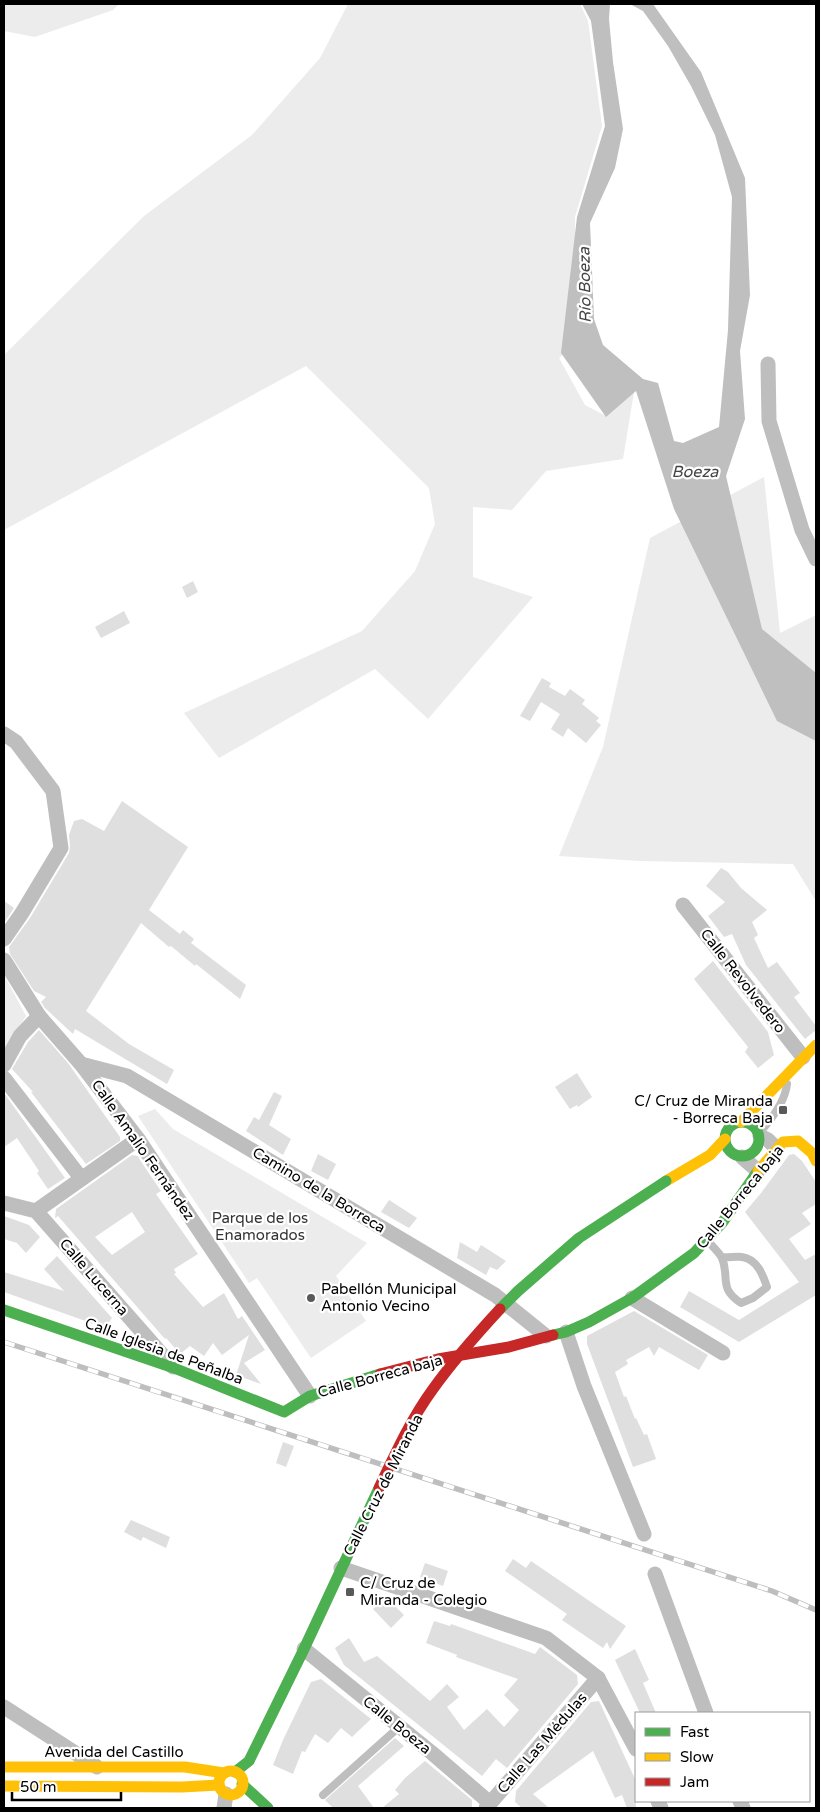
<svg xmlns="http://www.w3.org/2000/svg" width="820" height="1812" font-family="'Varela Round',sans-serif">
	<rect width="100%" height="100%" fill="#fff"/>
	<g fill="#ececec">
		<polygon points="4,4 119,4 113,10 35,37 4,31"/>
		<polygon points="348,4 580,4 588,21 602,126 575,217 575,344 559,358 585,405 606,416 634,392 623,459 546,471 512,510 473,507 473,577 533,597 428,719 375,669 219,758 184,713 362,631 415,571 435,524 429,488 306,366 4,530 4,355 144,216 252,135 320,58"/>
		<polygon points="764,477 780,633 816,615 816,901 793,864 640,861 559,856 603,747 650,538"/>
		<polygon points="4,975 26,1016 4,1051"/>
		<polygon points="155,1109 173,1129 367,1243 336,1276 366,1321 311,1358 257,1278 249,1283 138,1116"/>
	</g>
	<polygon fill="#bfbfbf" points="582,4 610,4 609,19 613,62 623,129 615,168 590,223 594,319 603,345 643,379 658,383 674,441 683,443 719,427 728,330 732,197 715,135 691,86 668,46 643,11 630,4 653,4 701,72 745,178 750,295 740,351 745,419 726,476 762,629 816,673 816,741 777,721 674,509 636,391 606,417 561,353 577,217 605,126 591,21"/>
	<g fill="#dfdfdf" fill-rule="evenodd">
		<polygon points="193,581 198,592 187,598 182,587"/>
		<polygon points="124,611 130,623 101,638 95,627"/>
		<polygon points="542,678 551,683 549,687 565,696 570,689 585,700 582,704 599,718 596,721 601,725 586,743 568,728 563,737 551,729 560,714 541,702 530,721 520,716"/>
		<polygon points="122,801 188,847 149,910 180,934 183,930 194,939 191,943 246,985 240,999 196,964 195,966 171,946 169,947 141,923 86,1011 129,1044 174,1070 167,1084 75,1029 73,1034 45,1008 41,1002 46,997 34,991 10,954 9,947 30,918 69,853 70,847 69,835 74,821 82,819 104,831"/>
		<polygon points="721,868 728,872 741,888 767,910 752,922 758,935 754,938 768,968 777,962 800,993 794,997 816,1026 816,1030 805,1039 746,965 732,934 724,937 708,916 725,902 706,886"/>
		<polygon points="4,901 14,908 4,923"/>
		<polygon points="713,961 768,1032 774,1055 758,1068 745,1052 748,1047 694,979"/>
		<polygon points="39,1030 68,1063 120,1137 120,1141 86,1164 31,1092 33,1092 12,1069 28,1042"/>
		<polygon points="577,1073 592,1097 578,1107 577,1105 570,1109 555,1087"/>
		<polygon points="274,1092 282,1096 269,1125 291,1139 283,1155 246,1131 254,1117 259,1120"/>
		<polygon points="4,1093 65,1178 48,1189 37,1173 39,1171 17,1138 4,1147"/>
		<polygon points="318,1154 336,1164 328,1180 311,1171"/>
		<polygon points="794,1154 802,1161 816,1182 816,1204 802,1213 811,1224 789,1239 805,1260 816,1254 816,1295 739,1342 680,1307 689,1291 739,1320 799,1282 745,1212 761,1193 789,1155"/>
		<path d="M132,1155l6,1 2,4 21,31 -5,3 42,60 -24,15 2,4 -2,1 29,33 21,-14 14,26 4,-3 23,34 -21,13 17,21 -25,-9 13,-40 -27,20 -9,-12 -9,13 -14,-10 -10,8 -14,-16 -1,1 -107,-123 -3,2 1,-9zM132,1212l13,20 -33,23 -17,-18z"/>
		<polygon points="389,1200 417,1218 409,1228 381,1212"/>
		<polygon points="4,1216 29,1225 40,1237 26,1253 17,1243 4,1239"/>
		<polygon points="460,1242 477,1252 481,1245 506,1261 497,1270 490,1267 486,1275 457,1258"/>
		<polygon points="57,1256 112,1318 105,1328 4,1292 4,1272 64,1291 44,1269"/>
		<polygon points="634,1311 708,1355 699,1370 659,1347 654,1356 649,1347 626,1360 628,1364 615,1372 624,1397 626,1396 635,1419 636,1418 644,1435 647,1434 656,1459 633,1467 587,1344 587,1336"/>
		<polygon points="283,1442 294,1446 286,1467 276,1463"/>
		<polygon points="131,1520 170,1537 166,1548 143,1537 141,1541 124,1532"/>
		<polygon points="513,1559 526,1568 531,1561 626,1626 610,1649 607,1642 603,1648 562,1620 567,1614 505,1571"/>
		<polygon points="425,1563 448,1571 443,1586 420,1577"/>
		<polygon points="386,1597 404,1615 391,1628 373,1609"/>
		<polygon points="434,1621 450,1626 451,1624 535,1654 540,1647 577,1675 578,1684 507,1768 496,1759 482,1776 344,1665 335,1648 349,1638 364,1662 377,1656 430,1701 447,1684 459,1697 447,1707 464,1730 487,1709 504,1727 519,1710 504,1695 518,1679 456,1657 457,1655 426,1643"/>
		<polygon points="635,1649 649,1680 643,1683 656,1713 640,1713 615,1660"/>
		<polygon points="321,1679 371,1719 352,1737 341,1728 328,1743 315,1734 305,1752 302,1751 293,1774 273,1765 283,1740 311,1682"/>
		<polygon points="599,1701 636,1781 636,1808 627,1808 622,1795 615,1798 593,1751 533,1794 549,1808 522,1808 515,1802 516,1791 591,1702"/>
		<polygon points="395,1738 404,1746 358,1786 374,1808 333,1808 325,1800"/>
		<polygon points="425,1761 472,1800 472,1808 382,1808 399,1794 395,1790 405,1778"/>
	</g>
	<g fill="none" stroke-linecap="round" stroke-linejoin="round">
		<g stroke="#bebebe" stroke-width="8">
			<path d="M759,1133c12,-13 26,-31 28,-49"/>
			<path d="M707,1240c4,5 12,12 15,18 8,20 -4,30 19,45l12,-5 14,-11c-4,-12 -10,-28 -25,-30 -6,-1 -14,1 -20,0"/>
			<polyline points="323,1795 399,1727"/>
		</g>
		<g stroke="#bebebe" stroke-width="15">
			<polyline points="768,364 769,421 802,530 816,559"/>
			<polyline points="4,734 16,742 53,791 61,848 22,913 4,939"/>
			<polyline points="683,905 803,1057"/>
			<polyline points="4,960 39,1016 81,1064 138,1139 310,1396"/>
			<polyline points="81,1064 127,1076 495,1295 546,1336"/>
			<polyline points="4,1065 20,1036 39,1016"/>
			<polyline points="4,1078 81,1178"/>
			<polyline points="760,1136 768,1140 777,1149"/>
			<polyline points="742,1157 758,1171"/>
			<polyline points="4,1203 36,1211 173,1367"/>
			<polyline points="36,1211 138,1139"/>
			<polyline points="632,1298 723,1353"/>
			<polyline points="566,1332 584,1386 644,1534"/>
			<polyline points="341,1568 546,1638 598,1678 636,1749"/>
			<polyline points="655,1574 706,1713"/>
			<polyline points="304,1649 432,1753 490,1803"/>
			<polyline points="4,1707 97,1767"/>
			<polyline points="658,1801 661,1808"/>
			<polyline points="740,1801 743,1808"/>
			<polyline points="224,1808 226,1794"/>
			<polyline points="486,1808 598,1678"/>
		</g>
		<g stroke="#4caf50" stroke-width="11">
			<circle cx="742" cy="1139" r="17"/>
			<polyline points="4,1310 174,1368 284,1412 310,1396 380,1374"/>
			<polyline points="553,1335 566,1332 589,1322 632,1298 694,1253 722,1223 758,1171"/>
			<polyline points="235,1772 249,1761 304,1649 379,1488"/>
			<polyline points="242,1784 268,1808"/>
		</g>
		<g stroke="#ffc107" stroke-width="11">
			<polyline points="741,1122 816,1045"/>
			<polyline points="758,1171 783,1142 798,1141 812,1153 816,1161"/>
			<polyline points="666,1181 710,1155 725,1139"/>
			<polyline points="4,1767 185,1767 224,1773"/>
			<circle cx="231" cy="1783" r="12"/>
			<polyline points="4,1786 182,1787 219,1785"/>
		</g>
		<polyline stroke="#c62828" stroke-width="11" points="380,1374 438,1359 509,1347 553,1335"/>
		<defs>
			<polyline id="rail" points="4,1342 772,1591 816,1610"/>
		</defs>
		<use href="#rail" stroke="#bebebe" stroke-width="5.5"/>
		<use href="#rail" stroke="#fff" stroke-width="4" stroke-dasharray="11" stroke-linecap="butt"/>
		<polyline stroke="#4caf50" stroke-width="11" points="500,1309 518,1291 579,1238 666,1181"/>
		<path stroke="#c62828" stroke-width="11" d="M379,1488c16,-34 32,-69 54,-99 20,-28 43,-54 67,-80"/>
	</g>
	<g fill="#595959" stroke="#fff" stroke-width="2">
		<rect x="778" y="1105" width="10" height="10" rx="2.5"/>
		<circle cx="311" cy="1298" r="5"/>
		<rect x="345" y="1587" width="10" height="10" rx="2.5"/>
	</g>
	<g text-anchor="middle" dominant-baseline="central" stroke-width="4.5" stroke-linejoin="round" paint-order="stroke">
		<g font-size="15" fill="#000" stroke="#fff">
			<text transform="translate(743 981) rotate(52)">Calle Revolvedero</text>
			<text transform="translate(143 1150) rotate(55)">Calle Amalio Fernández</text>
			<text transform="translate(319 1190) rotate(31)">Camino de la Borreca</text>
			<text transform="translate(740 1197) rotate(-51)">Calle Borreca baja</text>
			<text transform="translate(94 1277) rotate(49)">Calle Lucerna</text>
			<text transform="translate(164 1351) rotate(20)">Calle Iglesia de Peñalba</text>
			<text transform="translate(380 1376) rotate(-15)">Calle Borreca baja</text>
			<text transform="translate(383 1485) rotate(-63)">Calle Cruz de Miranda</text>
			<text transform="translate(397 1725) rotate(39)">Calle Boeza</text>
			<text transform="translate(542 1743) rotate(-49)">Calle Las Médulas</text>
			<text x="114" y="1752">Avenida del Castillo</text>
		</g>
		<g font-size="15" fill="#000" stroke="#fff" text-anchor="start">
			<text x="773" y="1101" text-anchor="end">C/ Cruz de Miranda<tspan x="773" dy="17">- Borreca Baja</tspan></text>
			<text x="321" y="1289">Pabellón Municipal<tspan x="321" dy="17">Antonio Vecino</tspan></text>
			<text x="360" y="1583">C/ Cruz de<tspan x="360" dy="17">Miranda - Colegio</tspan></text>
		</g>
		<g font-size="15" fill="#333" stroke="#fff">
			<text x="260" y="1218">Parque de los<tspan x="260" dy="17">Enamorados</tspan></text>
		</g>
		<g font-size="16" font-style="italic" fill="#444" stroke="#fff">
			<text transform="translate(585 285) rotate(-91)">Río Boeza</text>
			<text x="695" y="472">Boeza</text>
		</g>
	</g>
	<rect width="820" height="1812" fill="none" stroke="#000000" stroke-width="10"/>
	<rect x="635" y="1712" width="175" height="90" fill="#ffffff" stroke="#999999"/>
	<rect x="645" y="1728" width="25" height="8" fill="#4caf50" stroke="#999999"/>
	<text x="680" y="1737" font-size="15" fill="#000000">Fast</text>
	<rect x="645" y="1753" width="25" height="8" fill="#ffc107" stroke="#999999"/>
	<text x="680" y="1762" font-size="15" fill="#000000">Slow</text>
	<rect x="645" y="1778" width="25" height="8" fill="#c62828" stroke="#999999"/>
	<text x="680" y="1787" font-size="15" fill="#000000">Jam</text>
	<path d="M12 1792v8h109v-8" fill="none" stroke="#000000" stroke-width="2.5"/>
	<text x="20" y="1792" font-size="15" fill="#000000" stroke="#ffffff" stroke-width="4" paint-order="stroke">50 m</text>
</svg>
